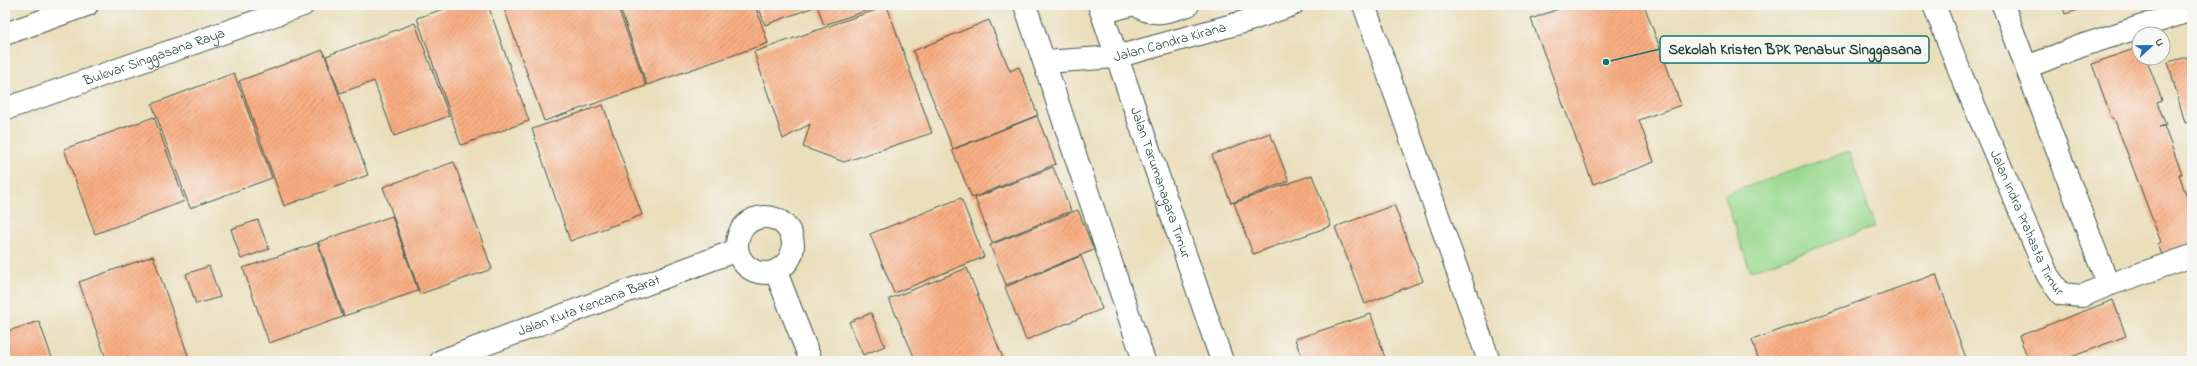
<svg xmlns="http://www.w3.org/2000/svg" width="2197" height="366" font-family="'Indie Flower',sans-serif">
	<defs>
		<pattern id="building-hatch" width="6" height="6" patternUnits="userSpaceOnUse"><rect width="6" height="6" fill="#f9ad82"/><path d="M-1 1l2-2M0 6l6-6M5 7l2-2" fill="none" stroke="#c98e6b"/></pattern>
	</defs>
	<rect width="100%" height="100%" fill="#f6f6f2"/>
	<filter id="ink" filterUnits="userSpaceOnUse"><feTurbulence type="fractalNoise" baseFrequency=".025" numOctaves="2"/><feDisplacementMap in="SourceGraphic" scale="8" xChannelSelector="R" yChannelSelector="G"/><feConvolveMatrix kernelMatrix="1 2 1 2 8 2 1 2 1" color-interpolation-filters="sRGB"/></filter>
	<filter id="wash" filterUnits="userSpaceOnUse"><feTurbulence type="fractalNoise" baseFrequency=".012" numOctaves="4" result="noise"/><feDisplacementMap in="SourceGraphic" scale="16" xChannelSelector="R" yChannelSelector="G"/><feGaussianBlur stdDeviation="0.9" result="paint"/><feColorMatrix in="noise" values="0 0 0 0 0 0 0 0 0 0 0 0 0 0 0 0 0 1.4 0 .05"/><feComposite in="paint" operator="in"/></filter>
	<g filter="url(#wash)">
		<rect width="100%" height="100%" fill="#eadebb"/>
		<polygon fill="#9ad98f" stroke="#5c8b62" points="1849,151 1875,227 1750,271 1724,195"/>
		<g id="blocks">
			<g fill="url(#building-hatch)">
				<polygon points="455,5 488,5 529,121 461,145 417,18"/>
				<polygon points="503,5 617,5 646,86 544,121"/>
				<polygon points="619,5 755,5 768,43 647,85"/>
				<polygon points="758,5 816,5 817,6 765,25"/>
				<polygon points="817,5 883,5 824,25"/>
				<polygon points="1569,5 1644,5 1681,105 1639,120 1654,162 1593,184 1531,19"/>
				<polygon points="2062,5 2093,5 2065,14"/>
				<polygon points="887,6 932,133 844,162 803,147 810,124 783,139 754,52"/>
				<polygon points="989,20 1010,71 1019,67 1038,115 953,149 913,51"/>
				<polygon points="415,23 449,116 394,136 374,81 340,93 326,56"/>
				<polygon points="2139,47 2139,58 2146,58 2162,100 2157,102 2166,125 2159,127 2164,126 2182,174 2179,174 2192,213 2192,250 2164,260 2158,244 2161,242 2114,118 2112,119 2092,64"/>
				<polygon points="323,50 368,175 284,206 239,81"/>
				<polygon points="2192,56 2192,121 2185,123 2168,62"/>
				<polygon points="234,73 272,178 190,208 152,104"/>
				<polygon points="603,105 642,215 570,241 532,129"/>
				<polygon points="1037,116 1056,164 972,198 952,150"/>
				<polygon points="154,117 185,201 95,234 64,149"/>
				<polygon points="1270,133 1289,181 1231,203 1212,155"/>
				<polygon points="454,162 492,269 420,294 383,187"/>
				<polygon points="1053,167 1071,211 992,243 975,198"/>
				<polygon points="1312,175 1331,226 1253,254 1234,203"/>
				<polygon points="961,198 984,257 894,293 870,234"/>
				<polygon points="1394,205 1423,281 1365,304 1335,227"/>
				<polygon points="1078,210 1094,250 1006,285 990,245"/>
				<polygon points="392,216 418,291 344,316 318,242"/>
				<polygon points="258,220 269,249 241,259 231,229"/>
				<polygon points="317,243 343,317 269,343 243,268"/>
				<polygon points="153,256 190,361 107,361 79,282"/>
				<polygon points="1081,256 1102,309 1026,340 1005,287"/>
				<polygon points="209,266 220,297 196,304 186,274"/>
				<polygon points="967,268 1004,361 916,361 889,299"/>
				<polygon points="1936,274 1967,361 1759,361 1752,340"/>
				<polygon points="2113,300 2126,336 2061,361 2029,361 2019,336"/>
				<polygon points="871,313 885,346 863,355 849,322"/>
				<polygon points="1371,314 1386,361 1303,361 1295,339"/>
				<polygon points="2192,314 2192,324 2189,315"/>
				<polygon points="39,321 53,361 5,361 5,332"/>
			</g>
		</g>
	</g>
	<g filter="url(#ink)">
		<use href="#blocks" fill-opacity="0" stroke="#3d5548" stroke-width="1"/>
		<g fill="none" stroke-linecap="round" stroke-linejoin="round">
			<defs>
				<g id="minor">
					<polyline points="1025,5 1144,361"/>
					<path id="s1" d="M1099,5l123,356"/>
					<path d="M1137,5c15,13 33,6 51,0"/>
					<polyline points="1364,5 1489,361"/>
					<path id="s2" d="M1934,5l28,72 86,199 13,18 21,2 26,-11 84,-29"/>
					<polyline points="2003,5 2108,285"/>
					<polyline points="1102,13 1130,5"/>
					<polyline points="5,34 87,5"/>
					<path id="s3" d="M1045,62l71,-5 131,-36 45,-16"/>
					<polyline points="2027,67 2081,46 2192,10"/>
					<path id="s4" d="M5,109l298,-104"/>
					<circle cx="765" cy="245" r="28"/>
					<polyline points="776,272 811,361"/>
					<path id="s5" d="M441,361l296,-111"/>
				</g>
			</defs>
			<use href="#minor" stroke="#3d5548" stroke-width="24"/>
			<use href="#minor" stroke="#fff" stroke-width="22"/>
		</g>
	</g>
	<g text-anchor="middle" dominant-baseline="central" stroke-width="3.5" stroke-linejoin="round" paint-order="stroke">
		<g font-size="14" fill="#1f3d34" stroke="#f6f6f2">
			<text stroke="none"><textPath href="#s3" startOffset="127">Jalan Candra Kirana</textPath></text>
			<text stroke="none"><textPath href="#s4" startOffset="158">Bulevar Singgasana Raya</textPath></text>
			<text stroke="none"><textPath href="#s1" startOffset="188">Jalan Tarumanagara Timur</textPath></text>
			<text stroke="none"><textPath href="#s2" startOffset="237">Jalan Indra Prahasta Timur</textPath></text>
			<text stroke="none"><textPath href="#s5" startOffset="158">Jalan Kuta Kencana Barat</textPath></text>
		</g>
	</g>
	<path fill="none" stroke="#0f766e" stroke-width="1.5" d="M1606 62L1660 49"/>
	<circle fill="#0f766e" stroke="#f6f6f2" stroke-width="1.5" cx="1606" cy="62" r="4"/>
	<rect fill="#f6f6f2" stroke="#0f766e" stroke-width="1.5" x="1660" y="36" width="269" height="27" rx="4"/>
	<g font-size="15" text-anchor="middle" font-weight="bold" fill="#1f3d34">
		<text x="1795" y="54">Sekolah Kristen BPK Penabur Singgasana</text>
	</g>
	<rect width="2197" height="366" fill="none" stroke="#f6f6f2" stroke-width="20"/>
	<g transform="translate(2151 46) rotate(68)"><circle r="19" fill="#f6f6f2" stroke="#a0aca6"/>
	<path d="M0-3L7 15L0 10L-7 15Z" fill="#1f6fb2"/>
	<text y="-6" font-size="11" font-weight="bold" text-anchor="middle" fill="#1f3d34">U</text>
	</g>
</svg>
